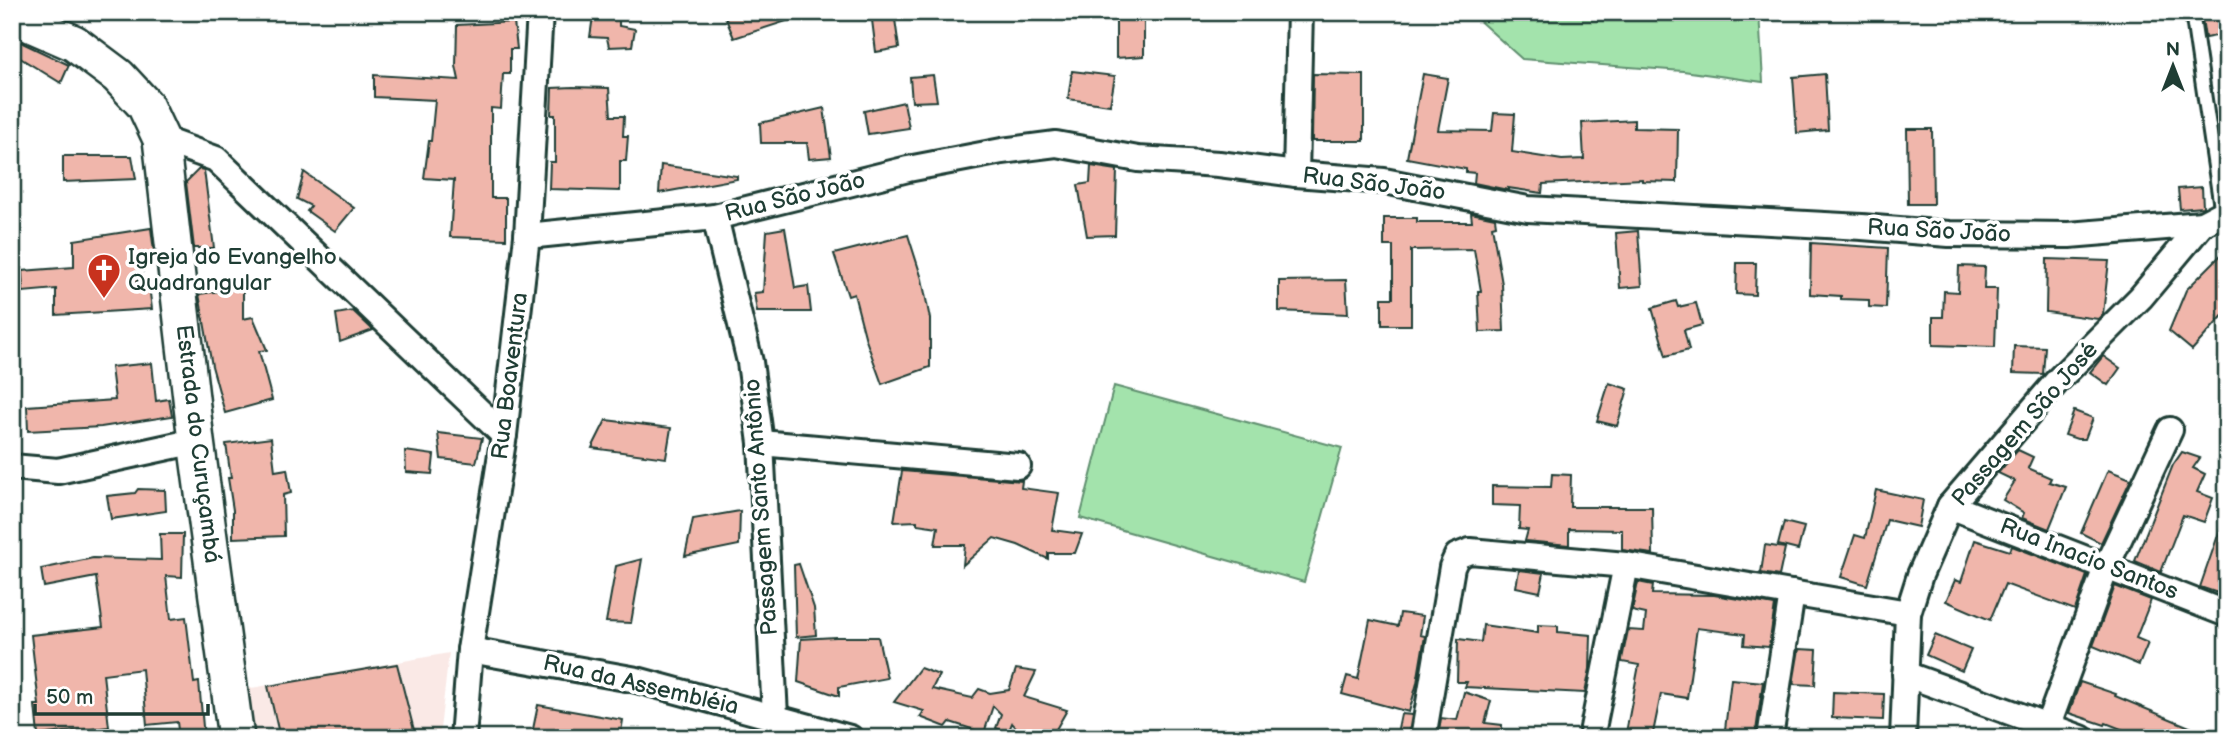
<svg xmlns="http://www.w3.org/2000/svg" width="2239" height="750" font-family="'Balsamiq Sans',sans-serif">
	<rect width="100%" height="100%" fill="#fff"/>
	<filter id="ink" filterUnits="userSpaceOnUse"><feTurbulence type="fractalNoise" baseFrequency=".0143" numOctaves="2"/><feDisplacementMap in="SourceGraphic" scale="14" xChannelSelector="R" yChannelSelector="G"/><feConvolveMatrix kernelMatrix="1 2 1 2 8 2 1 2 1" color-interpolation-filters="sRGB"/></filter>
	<g filter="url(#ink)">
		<polygon fill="#fae9e6" points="449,653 439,738 254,738 246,689"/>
		<g fill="#a3e3ac" stroke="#619070" stroke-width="2">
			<polygon points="1475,12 1759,12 1763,82 1683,71 1522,59 1475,17"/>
			<polygon points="1114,386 1342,448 1304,582 1080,518"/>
		</g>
		<g fill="#f0b6ab" stroke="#1f3d34" stroke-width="2">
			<polygon points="723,12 802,12 802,16 734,38"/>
			<polygon points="871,12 894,12 899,48 876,52"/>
			<polygon points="1116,12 1144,12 1144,56 1116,58"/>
			<polygon points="2201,12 2227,12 2227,34 2205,38"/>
			<polygon points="619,14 619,26 635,29 632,46 609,47 607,38 590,37 593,16"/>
			<polygon points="514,22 517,49 510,49 510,74 503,74 501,109 491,108 491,198 506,198 506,239 450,237 454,180 424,178 429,141 431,141 435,100 374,97 374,75 459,80 456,66 457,25"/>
			<polygon points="12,38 69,65 61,83 12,53"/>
			<polygon points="1072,71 1115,76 1110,105 1068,99"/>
			<polygon points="1313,74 1364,75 1364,141 1312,141"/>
			<polygon points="1423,74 1448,78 1438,130 1492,131 1494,113 1515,114 1512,152 1562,160 1584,159 1582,123 1634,120 1634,128 1678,129 1677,182 1642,181 1642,179 1543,184 1542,193 1508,188 1508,190 1474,183 1475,173 1466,172 1466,169 1407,158"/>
			<polygon points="1825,74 1828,130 1797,133 1793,77"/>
			<polygon points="933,75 937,101 912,102 910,77"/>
			<polygon points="573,87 609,88 611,116 624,116 623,136 628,136 626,161 620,161 620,191 549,189 550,162 555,162 555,115 551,115 552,88"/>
			<polygon points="904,102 909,128 868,134 864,111"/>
			<polygon points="824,108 831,157 809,159 807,143 761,143 760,123"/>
			<polygon points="1907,129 1932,129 1933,204 1908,204"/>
			<polygon points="63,156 132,156 136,179 63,182"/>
			<polygon points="661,165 737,176 737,179 659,193"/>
			<polygon points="1091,166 1117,170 1115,235 1087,236 1078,185 1090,183"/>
			<polygon points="199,169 204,170 214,248 194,248 186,182"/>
			<polygon points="304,172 354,208 335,231 307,211 311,206 297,199"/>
			<polygon points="2202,187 2203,207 2180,209 2178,189"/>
			<polygon points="1471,213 1495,218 1496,225 1492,226 1502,284 1504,331 1480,332 1478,291 1481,291 1474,249 1411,250 1411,325 1382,325 1382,298 1393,298 1393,246 1384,246 1384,218 1417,218 1417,222 1472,222"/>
			<polygon points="151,228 154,251 134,287 149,286 152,309 56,315 56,289 23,292 22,271 74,267 74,240"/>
			<polygon points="785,228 795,288 808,286 811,312 757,312 754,293 763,292 767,231"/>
			<polygon points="1638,231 1642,286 1620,288 1616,233"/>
			<polygon points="908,235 922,279 930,319 930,367 882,384 866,340 854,294 848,296 834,254"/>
			<polygon points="1811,243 1888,248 1886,308 1869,307 1869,300 1841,299 1841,296 1810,294"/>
			<polygon points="2227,249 2227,311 2192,350 2169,331 2186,290"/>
			<polygon points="2047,259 2109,261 2103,314 2098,319 2046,312"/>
			<polygon points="1737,263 1756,263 1755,295 1736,294"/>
			<polygon points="1959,266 1985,267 1984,289 1997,289 1995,347 1933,345 1933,317 1943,317 1944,291 1958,292"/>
			<polygon points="1346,280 1348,314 1279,311 1279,281"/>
			<polygon points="243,288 243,319 253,317 267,350 259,351 272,400 225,413 212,366 199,294"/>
			<polygon points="1676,301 1678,307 1696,303 1702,325 1684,330 1689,350 1666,356 1652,308"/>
			<polygon points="353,311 373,330 340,342 336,314"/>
			<polygon points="2014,346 2045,347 2043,374 2013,373"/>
			<polygon points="2103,356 2120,368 2108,385 2090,372"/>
			<polygon points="152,363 156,401 169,399 172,416 101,427 28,431 27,406 115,400 111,367"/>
			<polygon points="1609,383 1628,389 1617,426 1597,421"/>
			<polygon points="2074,411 2093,418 2085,439 2077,439 2065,435"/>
			<polygon points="606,420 671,428 666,458 592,448"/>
			<polygon points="438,433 482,438 476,463 441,459"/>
			<polygon points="271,438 275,471 287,469 291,493 283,495 284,536 233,538 233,510 228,478 231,478 226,444"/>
			<polygon points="2018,450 2033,457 2028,468 2051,478 2049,482 2066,487 2049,529 2022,518 2024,513 2003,500 2015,481 1998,473"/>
			<polygon points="405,451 434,455 432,474 406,472"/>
			<polygon points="2182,452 2200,458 2193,468 2205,474 2197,492 2213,498 2204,522 2183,515 2161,572 2135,561 2173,465"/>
			<polygon points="2108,470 2131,479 2101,543 2081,533"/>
			<polygon points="902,471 1022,481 1021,488 1059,493 1052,530 1082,534 1075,553 1048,553 1048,559 1018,545 994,538 963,565 965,545 935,545 938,527 917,524 917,521 894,522"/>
			<polygon points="1552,474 1571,475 1570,507 1652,507 1653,554 1622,550 1622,530 1569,529 1569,545 1525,541 1528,530 1519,529 1520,506 1492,505 1492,486 1551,487"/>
			<polygon points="138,489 165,490 166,511 111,519 107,496 135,493"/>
			<polygon points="1876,490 1923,500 1918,527 1887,520 1867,585 1841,577 1855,535 1865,538"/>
			<polygon points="740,511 739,545 685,556 693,519"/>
			<polygon points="2224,518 2227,519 2227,596 2200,587"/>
			<polygon points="1784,522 1804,527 1798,550 1778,545"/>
			<polygon points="160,534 183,534 182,577 166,576 171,619 186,617 194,683 199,682 204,738 179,738 177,722 147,725 142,669 103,674 109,727 38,735 35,705 39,705 31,635 103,627 96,577 44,587 41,569 93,558 161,560"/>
			<polygon points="1975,540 2010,551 2012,546 2087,575 2075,610 2005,584 1990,620 1946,601 1955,580 1961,582"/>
			<polygon points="1765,545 1785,548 1779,576 1761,573"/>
			<polygon points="642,559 631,623 606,622 616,566"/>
			<polygon points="799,564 814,608 816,635 796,637 794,565"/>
			<polygon points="1519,570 1544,573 1540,592 1516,587"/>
			<polygon points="1638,582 1653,585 1652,594 1714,595 1775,605 1769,647 1744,645 1745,634 1697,628 1687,698 1661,694 1652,738 1625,738 1639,665 1622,662 1622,659 1628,630 1644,631 1646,614 1632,611"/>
			<polygon points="2115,586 2151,600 2136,638 2148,643 2139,665 2093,646"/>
			<polygon points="1400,613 1423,616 1420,635 1425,636 1417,683 1409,712 1342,694 1347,676 1358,679 1370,620 1398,626"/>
			<polygon points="1483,625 1538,633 1538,625 1558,626 1558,632 1591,635 1590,669 1585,693 1465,687 1467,682 1457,682 1458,639 1481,642"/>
			<polygon points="1935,635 1971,650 1962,671 1926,655"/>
			<polygon points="836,637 878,637 887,678 839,687 839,696 798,682 801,639"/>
			<polygon points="1799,649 1817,650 1815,685 1793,684"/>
			<polygon points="397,664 416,738 280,738 268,686"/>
			<polygon points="920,668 939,675 932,689 972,698 979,689 990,693 1009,690 1016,669 1036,672 1024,697 1067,710 1051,738 1026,738 1012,723 1008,733 996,728 1001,714 993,706 984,733 950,722 946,727 920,717 924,711 894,702"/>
			<polygon points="1731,679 1763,682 1755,738 1724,738"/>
			<polygon points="2080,682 2116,694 2115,696 2216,738 2144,738 2106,723 2105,725 2069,713"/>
			<polygon points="1464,692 1491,701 1485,723 1502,725 1502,738 1438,738 1441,718 1457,720"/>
			<polygon points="1833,692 1884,694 1883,720 1832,718"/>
			<polygon points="538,705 623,720 620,738 551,738 532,734"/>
			<polygon points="1401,714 1412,715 1408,738 1396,738"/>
		</g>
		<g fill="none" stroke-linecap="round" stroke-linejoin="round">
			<defs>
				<polyline id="lane" points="2192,12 2222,214"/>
				<g id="street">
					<polyline points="161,139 216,159 504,435"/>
					<polyline points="1296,174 1300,12"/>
					<polyline points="715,217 750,362 761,443 775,716"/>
					<polyline points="527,236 715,217 908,169 1002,151 1056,144 1138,159 1219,164 1296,174 1384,181 1528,209 1862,227 1949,234 2069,235 2202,224 2227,211"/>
					<polyline points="761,443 1018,466"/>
					<polyline points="12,467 58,471 196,441"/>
					<polyline points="1950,506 2227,614"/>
					<polyline points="470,650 637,680 850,738"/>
					<polyline points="1905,674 2081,738"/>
					<polyline points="2048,725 2107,565 2170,430"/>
					<polyline points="463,738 470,650 504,435 527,236 540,12"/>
					<polyline points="1423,738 1452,567 1457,556 1470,551 1626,565 1908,613"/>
					<polyline points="1591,738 1626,565"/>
					<polyline points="1770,738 1792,593"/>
					<polyline points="1903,738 1908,613 1920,575 1950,506 2058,380 2141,297 2202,224"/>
				</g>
				<polyline id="secondary" points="12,16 74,43 118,76 145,105 161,139 196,441 236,738"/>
			</defs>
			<use href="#lane" stroke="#1f3d34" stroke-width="18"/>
			<use href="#street" stroke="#1f3d34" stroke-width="30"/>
			<use href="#secondary" stroke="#1f3d34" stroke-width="40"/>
			<use href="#lane" stroke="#fff" stroke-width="12"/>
			<use href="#street" stroke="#fff" stroke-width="24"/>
			<use href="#secondary" stroke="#fff" stroke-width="35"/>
		</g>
	</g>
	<defs>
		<symbol id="church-pin" viewBox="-11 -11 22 30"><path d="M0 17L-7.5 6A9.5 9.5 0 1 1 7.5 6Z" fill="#c8321e" stroke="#fff"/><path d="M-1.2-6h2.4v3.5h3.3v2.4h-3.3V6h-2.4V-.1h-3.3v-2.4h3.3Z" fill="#fff"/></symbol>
	</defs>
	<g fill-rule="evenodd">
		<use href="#church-pin" x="85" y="251" width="38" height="52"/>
	</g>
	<g text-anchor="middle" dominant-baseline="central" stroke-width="7" stroke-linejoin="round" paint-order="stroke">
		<g font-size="23" fill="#1f3d34" stroke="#fff">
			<text transform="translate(1374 184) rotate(7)">Rua São João</text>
			<text transform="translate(795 197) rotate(-14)">Rua São João</text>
			<text transform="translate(1939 231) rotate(3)">Rua São João</text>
			<text transform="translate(510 376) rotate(-83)">Rua Boaventura</text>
			<text transform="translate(2025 424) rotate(-49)">Passagem São José</text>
			<text transform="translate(198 444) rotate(83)">Estrada do Curuçambá</text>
			<text transform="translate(761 507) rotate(-94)">Passagem Santo Antônio</text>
			<text transform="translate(2089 559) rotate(21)">Rua Inacio Santos</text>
			<text transform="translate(641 685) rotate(13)">Rua da Assembléia</text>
		</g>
		<g font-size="23" fill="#1f3d34" stroke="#fff" text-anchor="start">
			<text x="128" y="257">Igreja do Evangelho<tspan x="128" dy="26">Quadrangular</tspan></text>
		</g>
	</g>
	<rect width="2239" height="750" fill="none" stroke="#fff" stroke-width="42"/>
	<rect x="21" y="21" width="2197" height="708" fill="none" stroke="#1f3d34" stroke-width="2.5" filter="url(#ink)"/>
	<g transform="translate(2173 66)" stroke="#ffffff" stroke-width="5" paint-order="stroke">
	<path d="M0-5L12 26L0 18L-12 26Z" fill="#1f3d34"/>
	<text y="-10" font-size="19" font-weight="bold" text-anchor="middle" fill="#1f3d34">N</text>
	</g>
	<path d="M35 704v10h173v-10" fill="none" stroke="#1f3d34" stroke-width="3.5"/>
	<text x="46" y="704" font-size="21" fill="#1f3d34" stroke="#ffffff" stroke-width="5" paint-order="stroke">50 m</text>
</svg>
